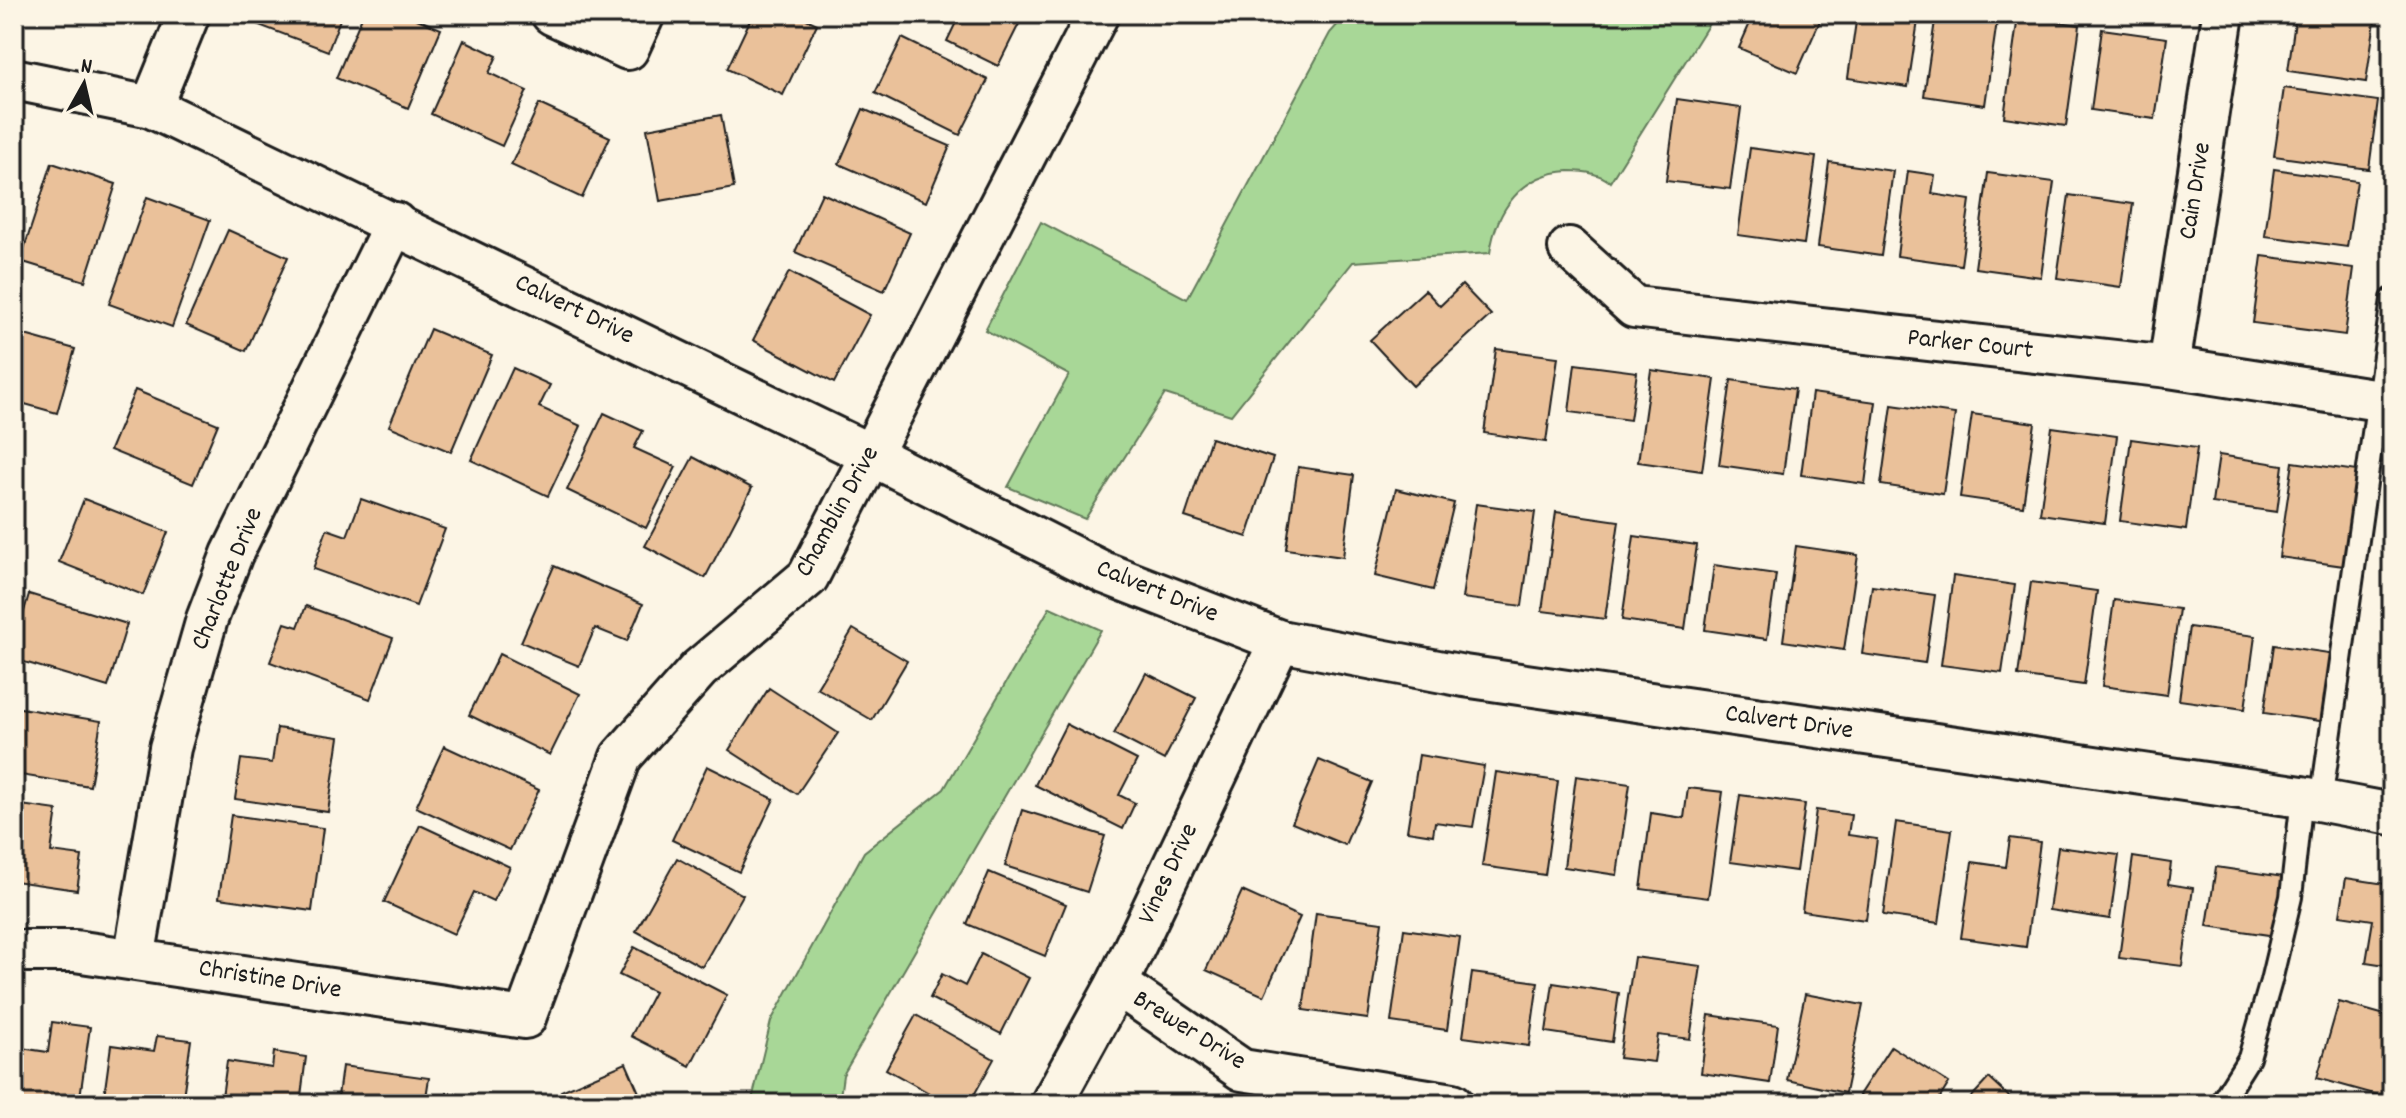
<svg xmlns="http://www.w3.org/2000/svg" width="2406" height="1118" font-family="Dekko,sans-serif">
	<rect width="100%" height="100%" fill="#fcf5e5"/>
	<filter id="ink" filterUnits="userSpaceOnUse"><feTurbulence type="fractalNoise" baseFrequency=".0125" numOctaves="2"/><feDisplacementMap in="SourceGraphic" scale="16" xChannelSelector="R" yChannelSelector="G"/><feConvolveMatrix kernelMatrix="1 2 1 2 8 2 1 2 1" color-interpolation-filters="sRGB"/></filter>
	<g filter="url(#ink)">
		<g fill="#a8d797" stroke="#627a5a" stroke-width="2">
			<path d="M1347,14h368l-105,168c-11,-9 -27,-11 -41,-11 -47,2 -73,39 -79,82l-137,9 -122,153 -66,-21 -80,125 -77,-32 61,-112 -84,-45 56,-108 146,77 143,-266z"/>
			<polygon points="1050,607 1101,630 843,1075 839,1104 751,1104 771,1021 864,852 944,789"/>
		</g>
		<g fill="#eac19a" stroke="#1c1c1c" stroke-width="2">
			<polygon points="254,14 342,14 328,51 251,22"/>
			<polygon points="363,14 405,14 441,29 408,108 336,78"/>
			<polygon points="753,14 796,14 817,24 783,95 727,69"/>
			<polygon points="960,14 1024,14 998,66 947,41"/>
			<polygon points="1754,14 1823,14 1797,73 1739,48"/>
			<polygon points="1857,14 1919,14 1908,87 1848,78"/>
			<polygon points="1936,14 1998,14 1985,105 1924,96"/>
			<polygon points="2296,14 2376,14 2366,82 2288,71"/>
			<polygon points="2018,16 2080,25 2066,126 2004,117"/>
			<polygon points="2102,29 2167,38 2155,119 2091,110"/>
			<polygon points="902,38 988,80 960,135 875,93"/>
			<polygon points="464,40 497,56 489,73 527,91 502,146 431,114"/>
			<polygon points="2284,88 2378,101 2369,169 2274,156"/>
			<polygon points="1677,99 1741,108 1730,189 1666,181"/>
			<polygon points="539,104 610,137 582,198 511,165"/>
			<polygon points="863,109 950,146 926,202 839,164"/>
			<polygon points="721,115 734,188 660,201 647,129"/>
			<polygon points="1750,148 1816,157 1804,244 1738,235"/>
			<polygon points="14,153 25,156 14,196"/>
			<polygon points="1829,162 1893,171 1881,256 1818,247"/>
			<polygon points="52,163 116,184 85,281 20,261"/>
			<polygon points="2274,169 2357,181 2347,247 2265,236"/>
			<polygon points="1908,171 1935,175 1932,194 1970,200 1961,265 1897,256"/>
			<polygon points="1988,173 2054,182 2041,277 1975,268"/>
			<polygon points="822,193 910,233 884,291 795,252"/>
			<polygon points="2069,195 2133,204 2121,287 2057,278"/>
			<polygon points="147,197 210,220 172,327 109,304"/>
			<polygon points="228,230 288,257 246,351 186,325"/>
			<polygon points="2262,256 2354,268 2345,335 2253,323"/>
			<polygon points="789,272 870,315 834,383 753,340"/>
			<polygon points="1462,285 1491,315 1413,386 1370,340 1425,290 1440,306"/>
			<polygon points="430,329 492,355 451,452 389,426"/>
			<polygon points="14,332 75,349 57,413 14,401"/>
			<polygon points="1496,349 1558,357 1546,442 1484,433"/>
			<polygon points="1575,364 1637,372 1630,420 1569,412"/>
			<polygon points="513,368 550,385 539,407 581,426 548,496 471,460"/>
			<polygon points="1651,370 1715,379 1702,471 1638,462"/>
			<polygon points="1731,380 1795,389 1783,474 1719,465"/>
			<polygon points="135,390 218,424 193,484 110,450"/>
			<polygon points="1812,393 1876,402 1865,484 1801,475"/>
			<polygon points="1892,405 1955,414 1943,494 1881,485"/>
			<polygon points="604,413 643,431 634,448 676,467 646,528 567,490"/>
			<polygon points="1972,414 2035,423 2023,506 1960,497"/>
			<polygon points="2052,427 2117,436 2105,523 2040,514"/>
			<polygon points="1211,438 1273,458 1247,537 1185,517"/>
			<polygon points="2131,439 2197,448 2186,530 2120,521"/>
			<polygon points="2219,455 2283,465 2277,512 2212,503"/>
			<polygon points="693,457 752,488 705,578 645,546"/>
			<polygon points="2293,462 2357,471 2344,566 2279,557"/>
			<polygon points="1298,467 1354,475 1343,557 1286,549"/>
			<polygon points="1396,489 1454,503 1433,590 1375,576"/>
			<polygon points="84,499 168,532 143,595 59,562"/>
			<polygon points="361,499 445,529 416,606 313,569 327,529 347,536"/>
			<polygon points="1476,504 1535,512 1522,606 1462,598"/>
			<polygon points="1556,512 1619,521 1605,619 1542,611"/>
			<polygon points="1634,536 1697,545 1685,629 1622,620"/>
			<polygon points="1796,546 1858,555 1844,650 1783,641"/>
			<polygon points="1714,565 1776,574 1767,639 1705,630"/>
			<polygon points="554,566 643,604 627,641 595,628 579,666 521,642"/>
			<polygon points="1953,576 2015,585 2002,673 1941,665"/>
			<polygon points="2031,582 2097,591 2084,685 2018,676"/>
			<polygon points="1872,586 1935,595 1925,663 1862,654"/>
			<polygon points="29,594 127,624 108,687 14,659 14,646"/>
			<polygon points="2114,600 2179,609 2167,695 2102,686"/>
			<polygon points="306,606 393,638 370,699 270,662 285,623 298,627"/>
			<polygon points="2189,627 2255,636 2245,709 2179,700"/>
			<polygon points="853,629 907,661 872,720 817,688"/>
			<polygon points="2274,645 2336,654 2327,722 2264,713"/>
			<polygon points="499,654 580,694 550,755 469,715"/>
			<polygon points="1146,673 1196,698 1164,760 1114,734"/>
			<polygon points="769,688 838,733 797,794 729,750"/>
			<polygon points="14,707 101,721 90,786 14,774"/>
			<polygon points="1066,724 1137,760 1119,795 1135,803 1123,829 1035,785"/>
			<polygon points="277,728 339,737 328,812 235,799 241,759 272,763"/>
			<polygon points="444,746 539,790 510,850 416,807"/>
			<polygon points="1419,755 1484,766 1473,827 1435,822 1433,835 1407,831"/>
			<polygon points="1319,760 1372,782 1345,845 1292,823"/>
			<polygon points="707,766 774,799 739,872 672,840"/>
			<polygon points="1496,772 1558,781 1545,875 1482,866"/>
			<polygon points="1576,776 1630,784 1617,875 1564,867"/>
			<polygon points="1688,788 1723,792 1708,898 1641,889 1651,813 1684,818"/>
			<polygon points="1740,795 1805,804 1796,871 1730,862"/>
			<polygon points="14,804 57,810 51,852 82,856 77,890 14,881"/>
			<polygon points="1022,810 1105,836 1087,892 1005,866"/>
			<polygon points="1816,810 1851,815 1848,835 1877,839 1866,920 1802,911"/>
			<polygon points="231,815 323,828 312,911 219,898"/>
			<polygon points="1896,822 1952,830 1939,923 1883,915"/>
			<polygon points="420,825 510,867 493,901 474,892 454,934 384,902"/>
			<polygon points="2010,838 2040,842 2026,947 1961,938 1972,862 2006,867"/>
			<polygon points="2058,847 2119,855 2110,919 2049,910"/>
			<polygon points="2133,857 2171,863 2168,884 2193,888 2182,966 2119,958"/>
			<polygon points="677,858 743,895 702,967 636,931"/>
			<polygon points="2216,867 2284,877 2276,936 2207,926"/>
			<polygon points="989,872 1066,904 1045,956 967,924"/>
			<polygon points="2346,878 2392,885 2392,966 2366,962 2373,920 2340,915"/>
			<polygon points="1242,891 1300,917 1264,996 1206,970"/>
			<polygon points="1316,913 1382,922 1368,1019 1303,1010"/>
			<polygon points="1404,929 1460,937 1447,1030 1391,1022"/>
			<polygon points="634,947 727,995 690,1066 631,1036 654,992 619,975"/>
			<polygon points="981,954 1029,978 1001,1034 930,998 942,974 965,986"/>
			<polygon points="1634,957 1701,966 1690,1039 1658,1035 1654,1062 1619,1058"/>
			<polygon points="1472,973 1538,982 1529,1046 1463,1037"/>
			<polygon points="1553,983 1619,993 1612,1042 1546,1032"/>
			<polygon points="1805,994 1863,1005 1845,1093 1787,1080"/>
			<polygon points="2339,1002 2392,1017 2392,1099 2317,1078"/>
			<polygon points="916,1015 994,1059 969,1104 949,1104 886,1069"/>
			<polygon points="1709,1015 1778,1025 1770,1083 1701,1073"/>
			<polygon points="52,1022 90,1027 79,1104 14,1104 14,1047 48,1052"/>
			<polygon points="157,1036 191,1040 182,1104 103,1104 111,1045 154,1051"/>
			<polygon points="1891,1046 1949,1083 1936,1104 1874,1104 1859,1095"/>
			<polygon points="274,1052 306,1057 300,1104 221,1104 227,1061 272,1068"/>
			<polygon points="626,1063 644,1104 567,1104 561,1091"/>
			<polygon points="342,1066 429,1078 425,1104 337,1104"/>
			<polygon points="1989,1078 2017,1104 1965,1104"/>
			<polygon points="447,1093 486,1099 485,1104 445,1104"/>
		</g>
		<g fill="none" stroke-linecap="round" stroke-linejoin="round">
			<defs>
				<g id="lane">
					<polyline points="2321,802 2392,299"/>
					<polyline points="2220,1104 2249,1058 2271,981 2291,897 2302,797"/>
				</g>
				<g id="street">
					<polyline points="552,14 628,49 644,14"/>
					<polyline points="14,79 151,107 871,455 1105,573 1280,641 1464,676 2302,797 2392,814"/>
					<polyline points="151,107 189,14"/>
					<polyline points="1569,248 1634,307 2169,367 2392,402"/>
					<polyline points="2169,367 2223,14"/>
					<polyline points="14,951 75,951 525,1018 621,757 699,669 808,577 1098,14"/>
					<polyline points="134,959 170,748 207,619 232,554 395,223"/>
					<polyline points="1117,984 1242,1070 1453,1104"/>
					<polyline points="1051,1104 1117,984 1280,641"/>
				</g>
			</defs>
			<use href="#lane" stroke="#1c1c1c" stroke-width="26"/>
			<use href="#street" stroke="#1c1c1c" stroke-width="46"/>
			<use href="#lane" stroke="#fcf5e5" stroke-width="20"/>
			<use href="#street" stroke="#fcf5e5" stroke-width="40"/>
		</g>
	</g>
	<g text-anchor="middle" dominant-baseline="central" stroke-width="6" stroke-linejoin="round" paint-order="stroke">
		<g font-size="26" fill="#1c1c1c" stroke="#fcf5e5">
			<text transform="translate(2196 191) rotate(-81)">Cain Drive</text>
			<text transform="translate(574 310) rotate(26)">Calvert Drive</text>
			<text transform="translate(1970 345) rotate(6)">Parker Court</text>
			<text transform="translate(838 512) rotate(-61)">Chamblin Drive</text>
			<text transform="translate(228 579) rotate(-68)">Charlotte Drive</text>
			<text transform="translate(1157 592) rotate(22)">Calvert Drive</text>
			<text transform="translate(1789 723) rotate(8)">Calvert Drive</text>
			<text transform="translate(1169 874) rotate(-65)">Vines Drive</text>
			<text transform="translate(270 980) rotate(9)">Christine Drive</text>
			<text transform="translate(1189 1031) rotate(32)">Brewer Drive</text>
		</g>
	</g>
	<rect width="2406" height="1118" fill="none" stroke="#fcf5e5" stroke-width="48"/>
	<rect x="24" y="24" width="2358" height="1070" fill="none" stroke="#1c1c1c" stroke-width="3" filter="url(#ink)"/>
	<g transform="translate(84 84) rotate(8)" stroke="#fcf5e5" stroke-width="6" paint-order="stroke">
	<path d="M0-6L14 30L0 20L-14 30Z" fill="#1c1c1c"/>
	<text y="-12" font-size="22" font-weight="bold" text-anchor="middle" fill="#1c1c1c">N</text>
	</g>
</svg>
